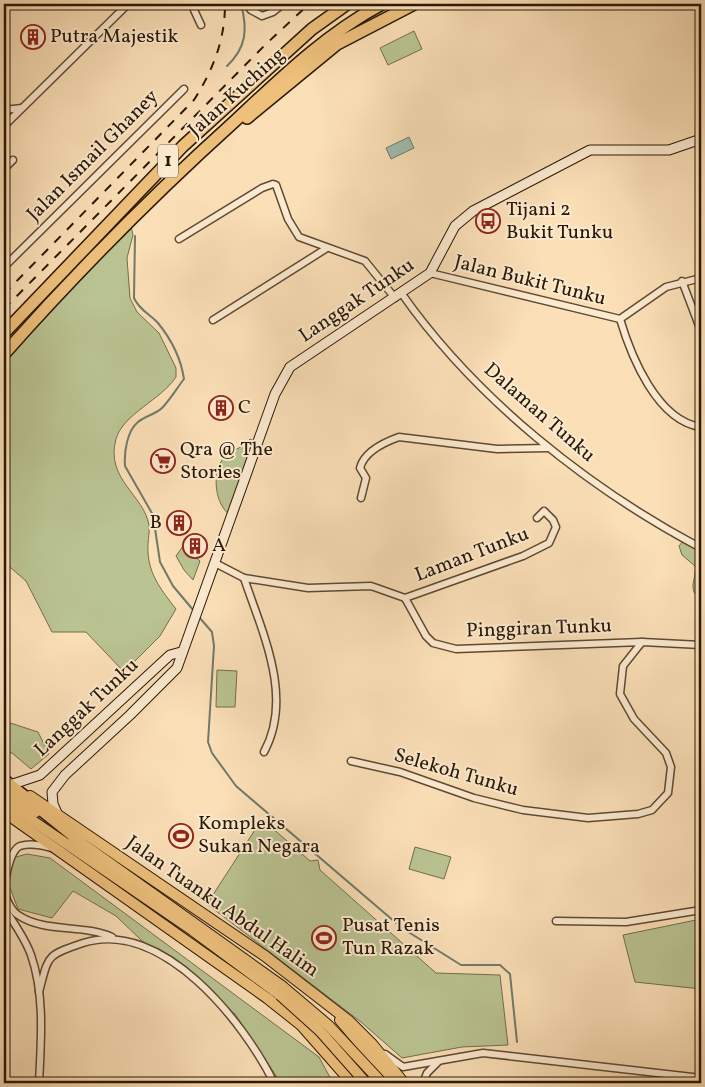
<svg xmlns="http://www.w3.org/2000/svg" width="705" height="1087" font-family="Vollkorn,serif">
	<rect width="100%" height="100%" fill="#fbdfb7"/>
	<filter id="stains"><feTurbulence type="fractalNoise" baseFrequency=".004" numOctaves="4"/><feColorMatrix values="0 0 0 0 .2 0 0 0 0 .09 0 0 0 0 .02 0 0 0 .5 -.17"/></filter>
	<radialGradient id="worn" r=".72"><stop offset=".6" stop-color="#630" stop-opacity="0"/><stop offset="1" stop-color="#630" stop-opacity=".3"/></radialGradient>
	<g fill="#bac392" stroke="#726e4b">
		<polygon points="414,31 422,49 388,65 380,48"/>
		<path d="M131,226l2,9 -6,23 3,40 7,14 22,21 17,35v9c-15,23 -53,37 -60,62 -11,40 28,56 33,86 1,9 -2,18 -1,27 1,23 14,39 28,57l-16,27 -36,36 -38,-40h-34l-26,-51 -22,-19v-201z"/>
		<path d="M250,439l4,2 -24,74c-15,-11 -18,-39 -8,-55 7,-10 21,-11 28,-21z"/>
		<path d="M683,541l18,10v48c-15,-9 -4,-20 -6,-33l-13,-11 -3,-9z"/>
		<polygon points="183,546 200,561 193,580 184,570 176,556"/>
		<polygon points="217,670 237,671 235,707 216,707"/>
		<polygon points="4,721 38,732 49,754 31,769 12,753 4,751"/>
		<polygon points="262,819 310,861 318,860 320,870 436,973 500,975 508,1045 462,1047 402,1058 361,1022 207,904"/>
		<polygon points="415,847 451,857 444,879 409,869"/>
		<polygon points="27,854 50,858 319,1057 333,1083 279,1083 275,1074 235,1014 141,940 116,916 73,891 52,918 18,909 7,880 12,858"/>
		<polygon points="701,919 701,989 635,982 623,935"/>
	</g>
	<polygon fill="#9fbcb0" stroke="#707a6b" points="409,137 414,148 391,159 386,148"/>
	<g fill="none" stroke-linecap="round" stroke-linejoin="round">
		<g stroke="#707a6b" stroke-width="2">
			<path d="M227,66c19,-18 21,-36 14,-62"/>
			<path d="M135,236l-1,62c5,12 16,16 24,25 13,16 23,36 26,56 -7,9 -14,21 -22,29 -6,6 -17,8 -24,14 -11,9 -14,30 -13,44l28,49 7,47 13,24 21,25"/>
			<polyline points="199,617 212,632 214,646 208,742 212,753 236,786 402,928 461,965 500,965 510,974 517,1042"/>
		</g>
		<defs>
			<g id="street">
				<polyline points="194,4 194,10 201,25"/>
				<polyline points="246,4 251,10 262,16 273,12 283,4"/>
				<polyline points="673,4 701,6"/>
				<polyline points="4,110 22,108"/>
				<polyline points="4,126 128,4"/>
				<polyline points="4,169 13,160"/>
				<polyline points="179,239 262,188 273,184 276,185 288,219 299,237 365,261 395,298"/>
				<polyline points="4,267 184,89"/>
				<polyline points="430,273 620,319 666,287 701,278"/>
				<polyline points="682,281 701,331"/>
				<path d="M402,294c74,105 186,194 299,254"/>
				<path d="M620,319c11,37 37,102 81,108"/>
				<polyline points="213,320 327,248"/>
				<path d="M361,498l5,-20 -6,-10c4,-16 25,-26 39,-31l98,12 52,-1"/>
				<polyline points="215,563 244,578 308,588 371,586 405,598 523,556 549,543 556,527 553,520 544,511 537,518"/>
				<path d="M244,578c18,54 50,119 20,174"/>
				<polyline points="405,598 426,636 433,643 456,649 642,642 701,645"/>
				<polyline points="351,761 400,772 474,798 523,810 588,818 638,814 652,810 668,793 671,767 666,753 634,719 620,694 623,666 642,642"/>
				<path d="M51,848c-10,-3 -21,-5 -31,-2 -11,5 -17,39 -14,50 1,6 7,16 12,19 26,18 65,9 94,22"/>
				<path d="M4,908c10,15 21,30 27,47 14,40 10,86 8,128"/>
				<polyline points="556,921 626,922 701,910"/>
				<path d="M39,992c10,-37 6,-36 44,-49 79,-25 161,79 191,140"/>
				<polyline points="385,1054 403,1067 483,1053 701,1078"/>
				<polyline points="423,1083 427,1073 439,1061"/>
			</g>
			<g id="secondary">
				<polyline points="13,784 40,775 170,655 181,652"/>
				<polyline points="57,813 53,804 52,792 65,775 130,715 177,668 275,394 290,367 430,273 455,226 473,211 590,150 669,150 701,139"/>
			</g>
			<g id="primary">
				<polyline points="4,790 36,812"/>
				<polyline points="30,796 265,956 349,1021 372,1044 404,1083"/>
				<polyline points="4,801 192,930 280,995"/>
				<polyline points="4,812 267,998 301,1025 352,1083"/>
				<polyline points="73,837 282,986"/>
				<polyline points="340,1020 393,1083"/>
			</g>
			<g id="highway">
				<polyline points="247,118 337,44 414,4"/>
				<polyline points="4,333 183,146 312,29 347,4"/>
				<path d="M4,354c72,-81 150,-160 231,-233 46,-43 91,-87 147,-117"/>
				<polyline points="4,780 80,841"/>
			</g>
		</defs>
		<use href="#street" stroke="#5e4a31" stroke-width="9"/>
		<use href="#secondary" stroke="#291804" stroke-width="11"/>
		<use href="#primary" stroke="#291804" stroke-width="12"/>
		<use href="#highway" stroke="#291804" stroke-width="14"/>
		<use href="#street" stroke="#fcead0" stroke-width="6"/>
		<use href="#secondary" stroke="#fcead0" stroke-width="9"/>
		<use href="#primary" stroke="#eec07c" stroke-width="10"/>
		<use href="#highway" stroke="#eec07c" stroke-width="11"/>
		<g stroke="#291804" stroke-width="2" stroke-dasharray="9 9" stroke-linecap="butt">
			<path d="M4,294l190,-194c19,-30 31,-60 31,-96"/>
			<polyline points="4,309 265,45 309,4"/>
		</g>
		<defs>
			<g id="primary-bridge">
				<polyline points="282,986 328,1025 382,1083"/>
				<polyline points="280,995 320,1031 366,1083"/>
			</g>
		</defs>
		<use href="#primary-bridge" stroke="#291804" stroke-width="12" stroke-linecap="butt"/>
		<use href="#primary-bridge" stroke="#eec07c" stroke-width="10"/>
	</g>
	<defs>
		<symbol id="building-ring" viewBox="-11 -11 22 22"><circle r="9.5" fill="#fcead0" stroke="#8f2418" stroke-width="1.5"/><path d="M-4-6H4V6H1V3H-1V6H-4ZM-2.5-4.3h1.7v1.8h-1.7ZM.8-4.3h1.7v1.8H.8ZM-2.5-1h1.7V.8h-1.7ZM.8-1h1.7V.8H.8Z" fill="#8f2418"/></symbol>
		<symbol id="bus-ring" viewBox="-11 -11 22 22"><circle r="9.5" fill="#fcead0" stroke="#8f2418" stroke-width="1.5"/><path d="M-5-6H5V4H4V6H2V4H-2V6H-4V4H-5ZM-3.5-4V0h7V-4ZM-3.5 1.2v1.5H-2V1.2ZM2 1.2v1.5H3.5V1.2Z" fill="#8f2418"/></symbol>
		<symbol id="supermarket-ring" viewBox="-11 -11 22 22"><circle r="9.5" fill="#fcead0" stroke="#8f2418" stroke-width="1.5"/><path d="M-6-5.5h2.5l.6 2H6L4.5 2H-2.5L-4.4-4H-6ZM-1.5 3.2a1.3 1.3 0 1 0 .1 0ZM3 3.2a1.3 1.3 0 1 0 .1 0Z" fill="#8f2418"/></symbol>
		<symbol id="stadium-ring" viewBox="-11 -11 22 22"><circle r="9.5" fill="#fcead0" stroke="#8f2418" stroke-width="1.5"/><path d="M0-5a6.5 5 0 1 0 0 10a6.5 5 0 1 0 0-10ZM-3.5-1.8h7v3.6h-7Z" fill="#8f2418"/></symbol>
	</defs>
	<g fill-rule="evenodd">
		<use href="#building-ring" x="19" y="23" width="28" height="28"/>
		<use href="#bus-ring" x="474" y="207" width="28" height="28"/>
		<use href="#building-ring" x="207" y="394" width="28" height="28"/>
		<use href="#supermarket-ring" x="149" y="447" width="28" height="28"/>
		<use href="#building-ring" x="165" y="509" width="28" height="28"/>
		<use href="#building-ring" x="181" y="532" width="28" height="28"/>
		<use href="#stadium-ring" x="167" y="822" width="28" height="28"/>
		<use href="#stadium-ring" x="310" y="924" width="28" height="28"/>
	</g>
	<g text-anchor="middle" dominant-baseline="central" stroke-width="4" stroke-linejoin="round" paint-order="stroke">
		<rect fill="#fcead0" stroke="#685741" stroke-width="1" x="158" y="144.5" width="20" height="33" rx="4"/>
		<g font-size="19" font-weight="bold" fill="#291804">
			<text x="168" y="161">1</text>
		</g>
		<g font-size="20" fill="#291804" stroke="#fcead0" text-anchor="start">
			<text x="50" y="37">Putra Majestik</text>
			<text x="506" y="210">Tijani 2<tspan x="506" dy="23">Bukit Tunku</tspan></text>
			<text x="238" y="408">C</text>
			<text x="180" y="450">Qra @ The<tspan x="180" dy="23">Stories</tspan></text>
			<text x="162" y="523" text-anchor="end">B</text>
			<text x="212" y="546">A</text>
			<text x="198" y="824">Kompleks<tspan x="198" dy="23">Sukan Negara</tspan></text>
			<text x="342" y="926">Pusat Tenis<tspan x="342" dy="23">Tun Razak</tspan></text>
		</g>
		<g font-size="20" fill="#291804" stroke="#fcead0">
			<text transform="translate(237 93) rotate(-42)">Jalan Kuching</text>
			<text transform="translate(93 156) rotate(-45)">Jalan Ismail Ghaney</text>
			<text transform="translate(530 281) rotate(14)">Jalan Bukit Tunku</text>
			<text transform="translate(357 301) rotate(-34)">Langgak Tunku</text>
			<text transform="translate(539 413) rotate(41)">Dalaman Tunku</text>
			<text transform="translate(472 555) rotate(-21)">Laman Tunku</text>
			<text transform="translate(539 629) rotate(-2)">Pinggiran Tunku</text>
			<text transform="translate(87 708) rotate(-43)">Langgak Tunku</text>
			<text transform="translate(456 773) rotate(16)">Selekoh Tunku</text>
			<text transform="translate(222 907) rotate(35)">Jalan Tuanku Abdul Halim</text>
		</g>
	</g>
	<rect width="705" height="1087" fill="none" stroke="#fbdfb7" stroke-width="20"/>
	<rect x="5" y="5" width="695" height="1077" fill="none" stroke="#291804" stroke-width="2.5"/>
	<rect x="10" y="10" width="685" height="1067" fill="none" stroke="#291804"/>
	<rect width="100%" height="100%" filter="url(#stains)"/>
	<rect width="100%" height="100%" fill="url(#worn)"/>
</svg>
